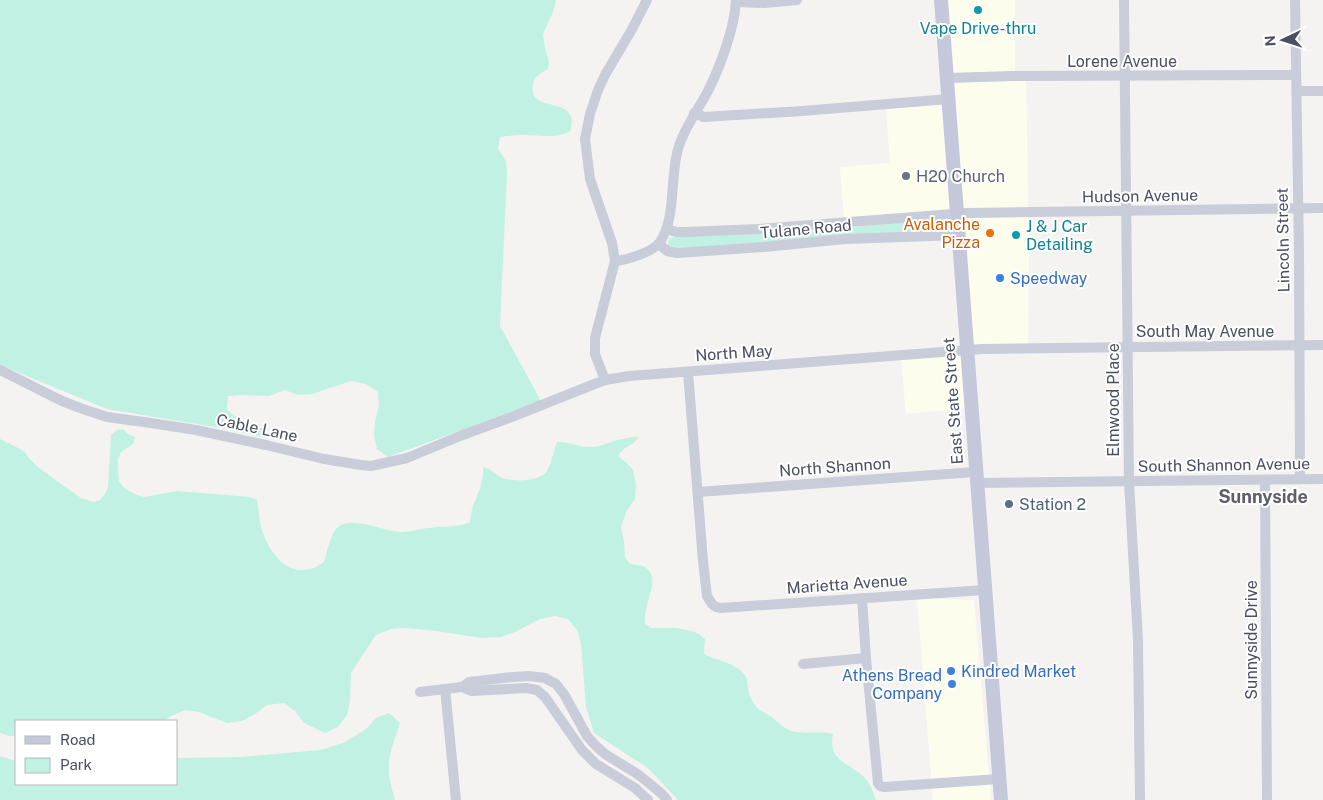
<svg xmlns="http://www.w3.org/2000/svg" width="1323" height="800" font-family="'Public Sans',sans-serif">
	<rect width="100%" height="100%" fill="#f4f3f2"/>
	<g fill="#fdfded">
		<polygon points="936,0 1015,0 1015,72 1026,72 1029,261 1028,351 973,353 977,407 906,414 901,359 969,353 956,211 844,220 840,167 890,163 886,108 946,102"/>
		<polygon points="917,598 974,600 991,800 933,800"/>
	</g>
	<g fill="#c1f1e2">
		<path d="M0,0h556l-3,12 -10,22 2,14 4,14 -1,7c-7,4 -14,7 -15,16 -4,24 26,15 36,28 4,5 3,12 1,18 -14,9 -33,3 -49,4 -7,0 -14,1 -21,2l-2,12 8,12 1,13 -7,152 41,75 -153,56 -11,-8 -3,-14 1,-14 4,-15 -1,-14 -12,-8 -15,-3 -39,13 -14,1 -13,-5 -16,6 -28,-1 -13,1 -1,14 10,8 26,11 14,11 -56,-12 -114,-19 -107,-44z"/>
		<polygon points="935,220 945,220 946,231 680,251 668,246 668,242 670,238 676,237 794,232"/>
		<path d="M123,429l5,5 7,3 -2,7 -12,8 -3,8v7l1,14 5,7 13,7 7,2 33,-6 73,6 7,3c2,9 2,18 4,27 6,21 23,49 49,42 5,-1 9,-4 14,-7 3,-10 7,-29 14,-35 15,-12 46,5 64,5 8,0 17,-3 26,-4 14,-2 29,0 42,-6 1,-5 1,-11 3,-16 5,-13 11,-24 10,-39 10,2 11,8 20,11 11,4 36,4 44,-7 5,-8 6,-20 10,-29 12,-1 22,6 35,5 7,0 13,-3 19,-5 9,-3 18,-5 28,-5 -8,11 -15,8 -21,19l11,9 4,5 3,14 -1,15 -9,13 -5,15 3,14 1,16 4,6c5,2 11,2 16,4 3,2 6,6 7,10 3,10 -9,31 -7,47l6,4h26l15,3 7,3 6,5 -1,14 2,2c12,6 30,8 38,19 6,7 2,15 6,22 6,15 11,14 22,21 5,4 9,9 15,12 14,7 32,1 46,5 -5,27 13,27 30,42 7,7 10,15 13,24h-198l-30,-32 -54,-35 -8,-26 -5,-64 -4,-13 -9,-11 -13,-3 -15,3 -25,13 -14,5 -19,1 -46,-7 -31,-3 -14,1 -15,6 -25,38 -1,28 -3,14 -9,12 -13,6 -21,-10 -8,-11 -12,-9 -17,2 -12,9 -13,7 -15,2 -28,-11 -14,-2 -14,6 -7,5h-148v15h-7l-9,-3v-294l24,12 4,6 11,11 42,30 13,4 6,-2 5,-6 3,-7 3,-52 6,-5z"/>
		<path d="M389,713l11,10c-4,14 -11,28 -11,42 -1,12 3,24 6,35h-395v-44l16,5v23h160v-26l65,-1 80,-7 24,-8 21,-13 10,-11z"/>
	</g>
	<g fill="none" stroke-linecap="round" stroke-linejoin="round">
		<g stroke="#c9ccd9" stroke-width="10">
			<polyline points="1124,0 1129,482 1138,640 1140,800"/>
			<polyline points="1295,0 1299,253 1300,479"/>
			<polyline points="736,2 764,3 797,0"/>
			<polyline points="948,78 1012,76 1296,75"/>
			<polyline points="1297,91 1323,91"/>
			<polyline points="694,113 704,117 802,111 949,99"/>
			<polyline points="667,229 676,232 685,232 759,229 966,213 1323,208"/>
			<polyline points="659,244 667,251 677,253 764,247 845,239 959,235"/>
			<path d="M615,261c12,-1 38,-9 45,-19 16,-23 10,-65 18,-93 6,-21 20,-39 30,-58 12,-24 27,-64 28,-91"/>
			<polyline points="0,370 62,401 80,408 107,417 151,423 196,430 266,445 324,459 361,465 371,466 407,458 460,436 509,418 592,385 605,380 629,376 982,349 1323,345"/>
			<polyline points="688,372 703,561 707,596 712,604 716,607 721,608 984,590"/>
			<polyline points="605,380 595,354 595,338 615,261 612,243 590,179 585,139 590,114 598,90 605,75 631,31 647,0"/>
			<polyline points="1265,480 1267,800"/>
			<polyline points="976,483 1323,479"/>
			<polyline points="698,492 975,472"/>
			<polyline points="862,598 866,658 878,783 880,786 884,787 999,779"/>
			<polyline points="803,664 866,658"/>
			<polyline points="462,687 471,691 526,688 537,690 545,697 582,750 596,764 635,788 648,800"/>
			<polyline points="445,689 456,800"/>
			<polyline points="420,692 462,687 469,682 513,677 529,676 545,678 556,684 564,694 587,736 596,746 605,754 639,775 662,794 667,800"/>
		</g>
		<polyline stroke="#c5c8da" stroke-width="14" points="941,0 1001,800"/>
	</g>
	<g fill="#0f9aa8" stroke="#fff" stroke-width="2">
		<circle cx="978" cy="10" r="5"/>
		<circle cx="1016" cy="235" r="5"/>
	</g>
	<circle fill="#6b7280" stroke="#fff" stroke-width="2" cx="906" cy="176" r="5"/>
	<circle fill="#e8710a" stroke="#fff" stroke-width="2" cx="990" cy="233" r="5"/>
	<g fill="#3f7fe0" stroke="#fff" stroke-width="2">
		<circle cx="1000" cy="278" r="5"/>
		<circle cx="951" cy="671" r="5"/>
		<circle cx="952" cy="684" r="5"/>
	</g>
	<circle fill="#5c6f8a" stroke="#fff" stroke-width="2" cx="1009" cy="504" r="5"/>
	<g text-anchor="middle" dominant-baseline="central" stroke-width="4" stroke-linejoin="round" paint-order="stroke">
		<g font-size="16" fill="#0d838f" stroke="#fff">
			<text x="978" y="28">Vape Drive-thru</text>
			<text x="1026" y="226" text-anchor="start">J &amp; J Car<tspan x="1026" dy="18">Detailing</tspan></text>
		</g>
		<g font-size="16" fill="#494e60" stroke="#fff">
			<text x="1122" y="61">Lorene Avenue</text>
			<text transform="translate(1140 196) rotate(-1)">Hudson Avenue</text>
			<text transform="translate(806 229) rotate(-5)">Tulane Road</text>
			<text transform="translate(1283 240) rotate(-91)">Lincoln Street</text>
			<text x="1205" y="331">South May Avenue</text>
			<text transform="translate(734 353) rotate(-4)">North May</text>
			<text transform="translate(1113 400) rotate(-90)">Elmwood Place</text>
			<text transform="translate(953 401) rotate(-94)">East State Street</text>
			<text transform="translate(257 428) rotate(12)">Cable Lane</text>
			<text transform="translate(1224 465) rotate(-1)">South Shannon Avenue</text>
			<text transform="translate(835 467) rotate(-4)">North Shannon</text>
			<text transform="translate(847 584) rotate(-4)">Marietta Avenue</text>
			<text transform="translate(1251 640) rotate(-90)">Sunnyside Drive</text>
		</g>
		<g font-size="16" fill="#5b616d" stroke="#fff" text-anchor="start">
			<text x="916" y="176">H20 Church</text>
		</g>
		<g font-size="16" fill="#c56008" stroke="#fff" text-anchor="end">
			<text x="980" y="224">Avalanche<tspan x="980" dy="18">Pizza</tspan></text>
		</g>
		<g font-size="16" fill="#366cbe" stroke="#fff" text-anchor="start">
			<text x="1010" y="278">Speedway</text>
			<text x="961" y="671">Kindred Market</text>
			<text x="942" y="675" text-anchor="end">Athens Bread<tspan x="942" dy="18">Company</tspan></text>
		</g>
		<g font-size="16" fill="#4e5e75" stroke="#fff" text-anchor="start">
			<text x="1019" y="504">Station 2</text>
		</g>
		<g font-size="18" font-weight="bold" fill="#5e5f67" stroke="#fff">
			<text x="1263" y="496">Sunnyside</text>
		</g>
	</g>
	<rect x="15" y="720" width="162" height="65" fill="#ffffff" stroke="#b6b8bf"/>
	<rect x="25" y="736" width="25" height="8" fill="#c5c8da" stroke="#b6b8bf"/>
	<text x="60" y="745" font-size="15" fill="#494e60">Road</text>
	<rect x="25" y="758" width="25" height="15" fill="#c1f1e2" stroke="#b6b8bf"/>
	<text x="60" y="770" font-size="15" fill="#494e60">Park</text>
	<g transform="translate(1283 40) rotate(266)" stroke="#ffffff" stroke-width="4" paint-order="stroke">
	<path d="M0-4L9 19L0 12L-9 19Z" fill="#494e60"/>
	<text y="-8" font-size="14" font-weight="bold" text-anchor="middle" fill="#494e60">N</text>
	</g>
</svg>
